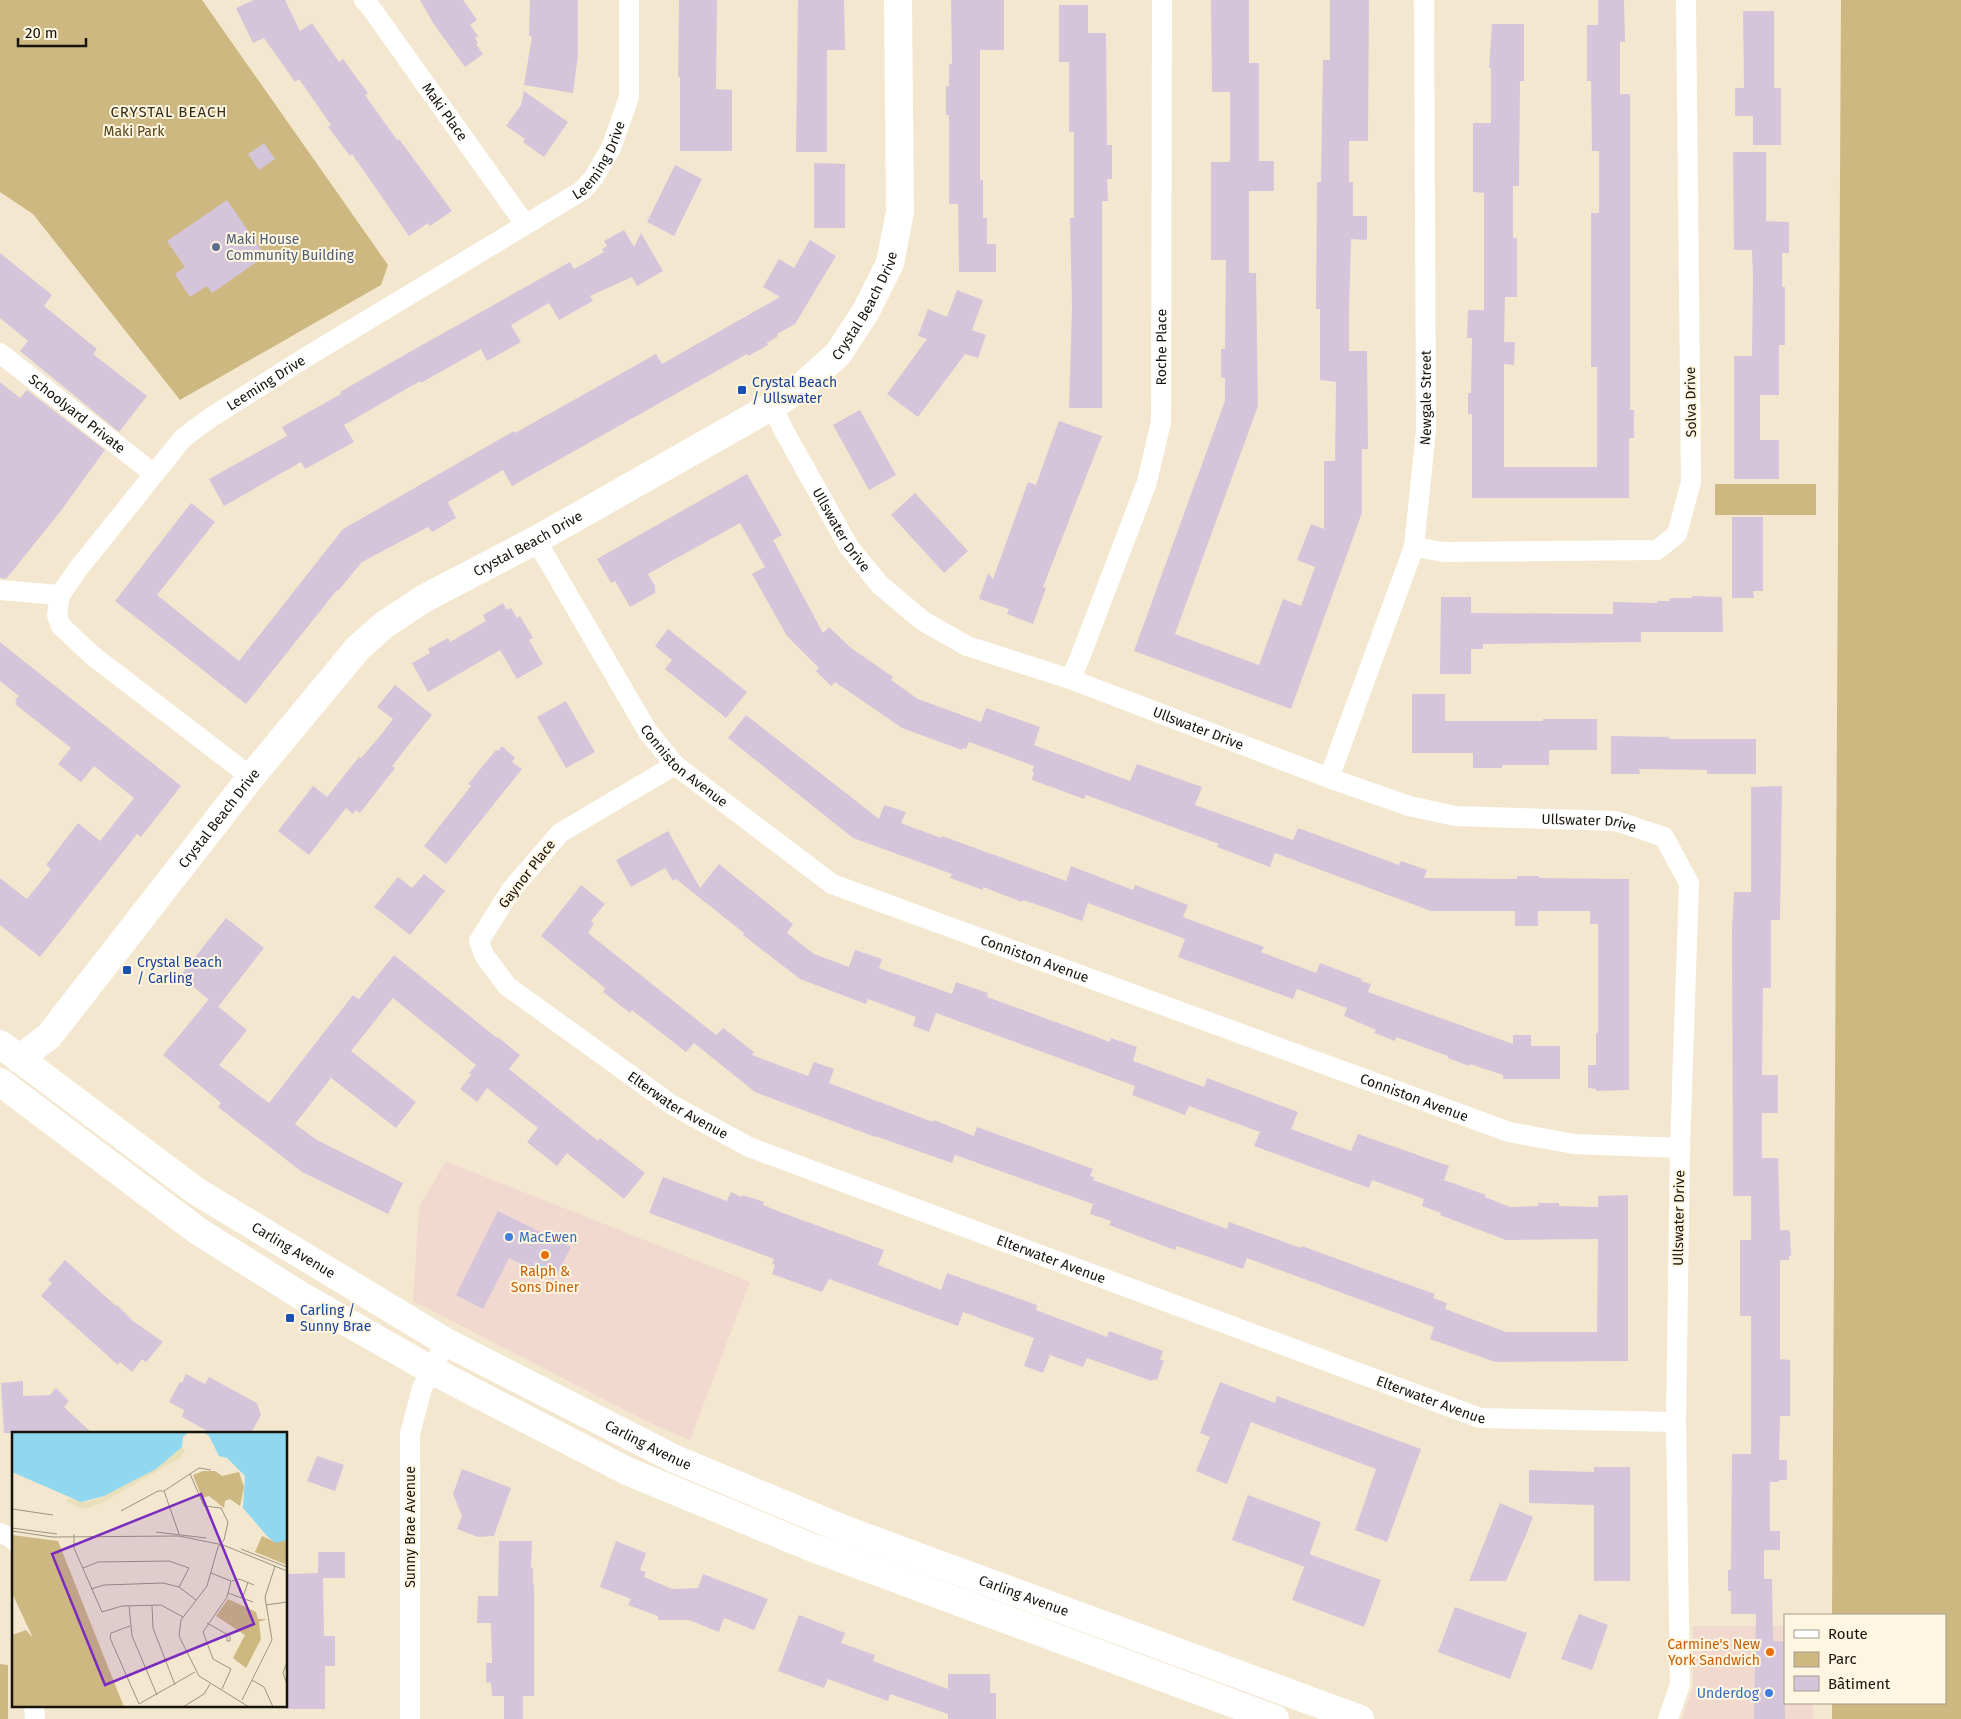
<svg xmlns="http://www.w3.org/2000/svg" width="1961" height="1719" font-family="'Fira Sans',sans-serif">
	<rect width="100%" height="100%" fill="#f3e8cf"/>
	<g fill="#f1d9cf">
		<polygon points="446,1161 750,1282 690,1440 650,1423 413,1301 419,1207"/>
		<polygon points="1693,1626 1785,1626 1785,1703 1813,1703 1813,1719 1682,1719 1693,1687"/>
	</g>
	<g fill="#ceb881">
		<polygon points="0,0 202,0 388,265 381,285 180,400 33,214 0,192"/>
		<polygon points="1841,0 1961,0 1961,1719 1832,1719 1832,1703 1945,1703 1945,1615 1832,1615"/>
		<rect x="1715" y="484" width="101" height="31"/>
		<polygon points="0,1664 8,1665 8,1719 0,1719"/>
	</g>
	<g fill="#d4c5db">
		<polygon points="254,0 285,0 300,31 312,23 339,62 343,59 353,73 368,93 365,95 397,140 399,139 452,211 430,226 428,223 409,236 352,154 350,156 328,127 331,125 299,79 295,82 264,38 253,43 236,8"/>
		<polygon points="420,0 463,0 477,20 470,25 478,36 475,38 478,43 476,44 483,54 465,67 433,23"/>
		<polygon points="530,0 578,0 578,55 573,93 524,85 532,36 529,36"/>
		<polygon points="679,0 717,0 716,89 732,90 732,151 680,151 680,77 678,77"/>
		<polygon points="798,0 844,0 845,50 827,50 827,152 796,152"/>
		<polygon points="951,0 1004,0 1004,50 980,50 980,180 983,180 983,218 987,218 987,244 996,244 996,272 959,272 958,204 949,204 949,115 946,115 946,86 949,86 949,64 952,64"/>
		<polygon points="1211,0 1249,0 1249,63 1259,63 1259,161 1274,161 1274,191 1249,191 1249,273 1256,273 1258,406 1175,634 1259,665 1283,599 1301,606 1315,567 1297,560 1311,524 1324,529 1324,461 1335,461 1336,382 1320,380 1320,309 1316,309 1317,182 1321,182 1323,60 1330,60 1330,0 1369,0 1368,141 1349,141 1349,182 1353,182 1353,216 1367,216 1367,240 1351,239 1349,309 1349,351 1367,351 1368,449 1362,449 1362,513 1291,709 1134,651 1225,401 1225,378 1221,377 1221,349 1225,349 1226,260 1211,260 1211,162 1230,162 1230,92 1212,92"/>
		<polygon points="1598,0 1624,0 1625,42 1620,42 1620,94 1630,94 1630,410 1634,410 1634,438 1629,438 1629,498 1472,498 1472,414 1468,414 1468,393 1471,393 1472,338 1467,338 1468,310 1484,310 1484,193 1473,192 1473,123 1491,123 1491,68 1489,68 1492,24 1524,24 1524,81 1520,81 1519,186 1513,186 1513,238 1517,238 1517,297 1505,297 1504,342 1515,342 1514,365 1504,364 1504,467 1597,467 1597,367 1591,367 1591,213 1599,213 1599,151 1592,151 1591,81 1587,81 1587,25 1598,25"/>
		<polygon points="1059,5 1088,5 1088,33 1106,33 1107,145 1112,145 1112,179 1107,179 1108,201 1102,201 1102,408 1069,408 1072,306 1070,218 1074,218 1074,132 1069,132 1069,62 1059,62"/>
		<polygon points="1743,11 1774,11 1774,88 1781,88 1781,145 1753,145 1753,116 1735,116 1735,88 1744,88"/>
		<polygon points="524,91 568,122 544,157 523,142 525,139 506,126 521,105"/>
		<polygon points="264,143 275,159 259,170 248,154"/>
		<polygon points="1733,152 1766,152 1766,221 1789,222 1789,253 1782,253 1782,287 1785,287 1785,345 1779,345 1779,395 1760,395 1760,440 1779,440 1779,479 1734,479 1734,356 1752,356 1753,278 1752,250 1734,250"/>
		<polygon points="814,163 845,164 845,228 814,228"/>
		<polygon points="675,165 702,179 674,236 647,222"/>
		<polygon points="227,200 264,254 263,255 264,257 212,293 207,286 190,297 175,274 185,267 167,241"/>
		<polygon points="624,230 634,247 641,233 663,271 637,286 632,277 590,296 593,301 559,320 549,303 511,325 521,342 487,361 481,349 421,383 420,381 344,425 354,442 305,469 301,462 224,506 209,479 287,436 282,427 341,394 340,392 406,354 570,262 574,269 604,252 602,249 607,246 604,241"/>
		<polygon points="810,240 836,256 795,324 777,334 778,336 767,343 768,345 748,356 747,354 512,486 503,470 448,502 456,518 432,532 428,527 362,562 338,591 337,590 246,704 115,601 191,503 215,522 157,595 239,661 343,529 514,431 515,433 656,354 662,364 780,297 763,287 779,259 794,268"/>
		<polygon points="0,253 52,295 44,306 97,349 93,354 147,396 119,432 20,351 28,341 0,318"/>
		<polygon points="957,290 983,300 972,330 986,335 978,358 965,354 918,417 887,394 927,339 918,336 928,309 947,317"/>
		<polygon points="0,382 20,398 27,390 105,450 60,512 6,579 0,578"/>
		<polygon points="860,410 896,475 869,490 833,425"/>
		<polygon points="1059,421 1102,436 1043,587 1046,588 1033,624 1007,614 1009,609 979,599 988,573 993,579 1028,482 1036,485"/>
		<polygon points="747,474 782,535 773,540 823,633 829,627 851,648 893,677 891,680 918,699 981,722 986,708 1040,727 1034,745 1130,781 1137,764 1202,787 1195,805 1293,840 1298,828 1399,865 1401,861 1427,870 1424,878 1517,879 1517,876 1539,876 1539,878 1629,879 1629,1090 1596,1091 1596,1089 1588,1088 1588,1065 1596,1065 1596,1033 1598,1033 1598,924 1590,924 1590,911 1538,911 1538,926 1515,926 1515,911 1431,911 1275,853 1270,867 1217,847 1219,844 1086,795 1084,799 1032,780 1034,772 1032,772 1034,766 969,742 966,749 963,748 962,750 902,728 835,682 831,686 816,671 819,668 787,636 752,574 765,567 740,523 648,574 655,586 655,593 630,607 615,581 611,583 597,559"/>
		<polygon points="915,493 968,551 944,573 891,515"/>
		<polygon points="1732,517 1763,517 1763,591 1753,591 1754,598 1732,598"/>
		<polygon points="1692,596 1722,597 1723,632 1641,632 1641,642 1483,644 1483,649 1471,649 1471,674 1440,674 1441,597 1471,597 1471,613 1613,614 1613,602 1657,603 1657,601 1670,601 1670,598 1692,598"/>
		<polygon points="503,603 507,610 511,608 517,618 520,616 533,638 529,640 543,664 517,679 500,650 428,692 412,663 430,653 428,649 448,638 450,642 486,621 483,615"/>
		<polygon points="668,629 747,692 726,718 665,669 672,660 655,646"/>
		<polygon points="0,642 181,786 141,837 137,834 40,957 0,925 0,878 27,899 51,869 46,865 78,823 100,841 134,798 94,766 81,782 58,764 71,748 15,704 17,702 15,700 19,696 0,681"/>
		<polygon points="395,685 432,715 392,766 395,768 360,813 356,810 353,814 346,808 309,855 278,831 313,786 327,797 359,757 361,758 380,736 393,719 377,707"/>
		<polygon points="1412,694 1445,694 1445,721 1543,721 1543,719 1597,719 1597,750 1549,750 1549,765 1502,765 1502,768 1473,768 1473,753 1412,753"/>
		<polygon points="566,701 595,752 566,768 537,717"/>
		<polygon points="746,715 879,819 884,805 906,812 901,823 941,838 942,836 1066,881 1071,866 1133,890 1135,885 1188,905 1183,917 1264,947 1261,952 1316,973 1320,963 1362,979 1361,981 1371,984 1368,992 1513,1044 1513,1035 1531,1035 1531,1046 1560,1046 1560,1079 1503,1079 1503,1075 1470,1064 1469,1066 1448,1058 1448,1056 1396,1037 1395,1041 1374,1033 1376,1030 1344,1016 1347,1008 1297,989 1293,999 1178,957 1185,939 1115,913 1088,903 1082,921 1044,907 1023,900 1022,902 983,887 983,890 950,878 952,874 853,838 728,738"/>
		<polygon points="1611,736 1669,737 1669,739 1756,739 1756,774 1707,774 1707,770 1639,769 1640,774 1611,774"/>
		<polygon points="502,746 515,758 512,762 522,769 446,864 424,846 471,786 468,784 496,750 498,751"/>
		<polygon points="1782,786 1780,920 1771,920 1771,988 1763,988 1762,1075 1778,1075 1778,1113 1762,1113 1762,1158 1778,1158 1780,1230 1789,1230 1790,1233 1791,1256 1789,1256 1789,1260 1780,1260 1780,1359 1790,1360 1790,1416 1780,1416 1779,1460 1787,1460 1787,1480 1779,1480 1779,1482 1770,1482 1770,1531 1780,1531 1780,1550 1764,1550 1764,1579 1772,1579 1773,1641 1785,1642 1785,1719 1754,1719 1756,1614 1731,1614 1731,1591 1728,1591 1728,1570 1731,1570 1732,1454 1751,1454 1751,1316 1740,1316 1740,1240 1751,1240 1751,1196 1733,1196 1732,931 1734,892 1751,892 1751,787"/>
		<polygon points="668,831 700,888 719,864 793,924 787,933 814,954 849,967 855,950 882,959 879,968 952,994 956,982 988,993 987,997 1072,1028 1110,1042 1111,1038 1137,1047 1133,1061 1204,1087 1207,1078 1298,1112 1291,1129 1351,1151 1358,1134 1449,1166 1444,1180 1486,1195 1485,1197 1510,1207 1538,1206 1538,1203 1559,1203 1559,1206 1598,1207 1598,1196 1628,1195 1628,1361 1495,1362 1430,1339 1434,1327 1364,1301 1247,1258 1243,1269 1177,1246 1175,1250 1109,1225 1111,1221 1090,1214 1093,1204 955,1155 952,1163 875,1136 875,1137 755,1092 694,1043 686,1052 632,1010 630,1013 603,992 605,988 541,936 581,885 605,904 591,921 594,924 588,933 716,1035 723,1028 754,1052 752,1055 808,1076 814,1062 834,1069 829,1083 933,1122 934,1120 974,1136 977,1127 1093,1169 1090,1176 1094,1177 1093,1180 1227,1229 1229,1222 1301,1248 1302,1246 1362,1268 1435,1294 1433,1298 1447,1303 1445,1309 1506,1332 1597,1332 1598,1239 1506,1240 1440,1215 1441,1213 1422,1206 1424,1199 1372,1180 1369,1188 1254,1146 1260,1132 1189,1106 1185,1115 1132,1095 1135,1086 936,1013 929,1032 913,1026 916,1017 868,999 866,1004 800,979 743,935 744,933 676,879 673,881 665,868 631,887 616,860"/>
		<polygon points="424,874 445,891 410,935 374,907 398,877 412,888"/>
		<polygon points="226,918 264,948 218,1007 180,976"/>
		<polygon points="394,955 497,1038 498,1037 520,1055 509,1069 598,1141 600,1138 645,1173 624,1199 567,1153 557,1166 527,1142 538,1128 487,1088 477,1102 460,1089 471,1075 469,1073 476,1065 393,998 351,1051 416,1102 396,1128 331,1078 295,1124 317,1140 403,1183 388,1214 302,1172 218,1107 221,1103 163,1055 209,999 247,1030 219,1065 269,1103 353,995 359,999"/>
		<polygon points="663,1177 727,1201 731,1192 742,1197 743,1195 764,1202 763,1205 783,1213 884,1250 878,1265 941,1290 947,1273 1037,1305 1036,1310 1107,1337 1109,1331 1163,1351 1160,1359 1164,1361 1157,1380 1153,1379 1152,1381 1087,1358 1083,1367 1050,1355 1043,1373 1024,1366 1034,1338 963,1312 958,1326 829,1279 822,1292 772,1274 775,1265 772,1264 774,1259 649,1213"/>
		<polygon points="498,1211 571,1247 554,1280 509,1258 483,1309 456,1295"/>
		<polygon points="65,1260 116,1306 117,1305 133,1321 163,1342 146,1362 142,1359 132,1372 120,1362 118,1365 41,1296 52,1283 48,1280"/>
		<polygon points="186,1374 205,1384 209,1377 257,1403 261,1415 251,1433 211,1433 182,1417 184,1410 169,1402 180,1382 182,1383"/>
		<polygon points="23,1381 23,1396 50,1395 56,1388 69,1401 64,1407 92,1433 4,1433 1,1383"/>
		<polygon points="1220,1382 1275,1403 1277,1396 1421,1449 1387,1542 1355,1530 1376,1469 1251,1422 1227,1484 1196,1471 1210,1437 1200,1433"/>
		<polygon points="317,1456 344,1465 335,1491 307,1481"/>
		<polygon points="1594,1467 1630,1467 1630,1581 1594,1581 1594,1505 1529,1503 1529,1470 1594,1472"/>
		<polygon points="462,1469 511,1488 494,1536 478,1537 457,1529 462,1516 453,1494"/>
		<polygon points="1248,1495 1321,1522 1305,1567 1232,1540"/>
		<polygon points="1500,1503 1533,1517 1526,1535 1506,1581 1469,1581"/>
		<polygon points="499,1541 532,1541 531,1568 533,1568 533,1585 534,1585 534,1696 523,1696 523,1719 504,1719 504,1696 492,1696 491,1683 486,1682 486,1663 492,1663 491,1623 477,1623 478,1596 498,1596"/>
		<polygon points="616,1541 646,1553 640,1570 646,1572 644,1577 672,1589 698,1588 703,1574 768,1599 754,1630 724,1618 719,1632 689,1620 658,1620 658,1616 628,1605 631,1599 600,1587"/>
		<polygon points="318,1552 345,1552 345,1578 323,1578 324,1636 335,1636 335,1666 325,1666 325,1709 286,1709 287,1574 318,1573"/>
		<polygon points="1309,1554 1381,1580 1364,1627 1292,1600"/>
		<polygon points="1455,1607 1527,1633 1510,1679 1438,1652"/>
		<polygon points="1579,1614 1608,1625 1592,1670 1561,1659"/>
		<polygon points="799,1615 845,1633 841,1643 875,1655 873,1661 948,1689 948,1674 990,1674 990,1693 996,1693 996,1719 948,1719 948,1714 890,1694 888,1701 828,1679 824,1688 778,1671"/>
	</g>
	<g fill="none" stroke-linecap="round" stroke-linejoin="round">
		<g stroke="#fff" stroke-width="20">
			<path id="s1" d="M364,0l7,8 154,216"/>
			<path id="s2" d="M0,353l154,121"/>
			<path id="s3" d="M772,406l12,25 65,116 31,38 43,36 44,25 103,33 259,99 80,28 46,10 161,5 48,16 25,46 -9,265 -4,274 4,263 -12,34"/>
			<path id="s4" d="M536,540l112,192 27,33 157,119 677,248 65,12 106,4"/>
			<polyline points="1414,547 1444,552 1657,550 1677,534 1691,482 1686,0"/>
			<polyline points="0,590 60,595"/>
			<path id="s5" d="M1070,679l9,-19 68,-178 14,-60 1,-422"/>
			<path id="s6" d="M675,765l-115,68 -49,57 -32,51 5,14 23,31 165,119 77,42 731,271 196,4"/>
			<path id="s7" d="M251,777l-158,-121 -32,-30 -4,-11 3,-20 18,-26 105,-131 27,-20 98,-62 275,-166 11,-13 17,-29 18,-51v-97"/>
			<path id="s8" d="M1329,778l85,-231 12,-117 -2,-430"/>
			<polyline points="0,1533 12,1538 14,1541"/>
			<polyline points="34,1705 35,1719"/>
			<polyline points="410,1719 410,1434 422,1388 446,1342"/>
		</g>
		<g stroke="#fff" stroke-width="28">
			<path id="s9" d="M0,1044l196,147 250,151 229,117 168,70 517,190"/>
			<path id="s10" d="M19,1059l30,-23 202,-259 107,-129 26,-23 41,-27 111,-58 236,-134 29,-19 37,-33 28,-43 24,-48 10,-51 -2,-212"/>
			<polyline points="0,1082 198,1231 303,1297 431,1370 627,1471 808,1546 1275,1719"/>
		</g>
	</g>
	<circle fill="#5c6f8a" stroke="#fef6e1" stroke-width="2" cx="216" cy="247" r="5"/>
	<g fill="#1a4fb4" stroke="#fef6e1" stroke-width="2">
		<rect x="737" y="385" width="10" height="10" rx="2.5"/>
		<rect x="122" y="965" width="10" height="10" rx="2.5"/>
		<rect x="285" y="1313" width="10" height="10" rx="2.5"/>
	</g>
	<g fill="#3f7fe0" stroke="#fef6e1" stroke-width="2">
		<circle cx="509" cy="1237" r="5"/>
		<circle cx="1769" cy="1693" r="5"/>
	</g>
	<g fill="#e8710a" stroke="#fef6e1" stroke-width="2">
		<circle cx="545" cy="1255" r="5"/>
		<circle cx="1770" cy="1652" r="5"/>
	</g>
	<g text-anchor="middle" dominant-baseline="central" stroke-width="4" stroke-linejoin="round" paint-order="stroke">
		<g font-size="14" fill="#17130b" stroke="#fef6e1">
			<text stroke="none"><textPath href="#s1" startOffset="138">Maki Place</textPath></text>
			<text stroke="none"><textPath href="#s7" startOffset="979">Leeming Drive</textPath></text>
			<text stroke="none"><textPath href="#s10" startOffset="1154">Crystal Beach Drive</textPath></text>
			<text stroke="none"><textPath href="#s5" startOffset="348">Roche Place</textPath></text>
			<text stroke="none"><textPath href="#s7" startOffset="574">Leeming Drive</textPath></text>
			<text stroke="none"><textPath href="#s8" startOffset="396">Newgale Street</textPath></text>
			<text transform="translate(1691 402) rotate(-91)">Solva Drive</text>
			<text stroke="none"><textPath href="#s2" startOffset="98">Schoolyard Private</textPath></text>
			<text stroke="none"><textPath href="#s3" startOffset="142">Ullswater Drive</textPath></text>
			<text stroke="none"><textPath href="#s10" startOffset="734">Crystal Beach Drive</textPath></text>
			<text stroke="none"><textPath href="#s3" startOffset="562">Ullswater Drive</textPath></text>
			<text stroke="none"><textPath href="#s4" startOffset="272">Conniston Avenue</textPath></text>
			<text stroke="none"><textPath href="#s10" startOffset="314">Crystal Beach Drive</textPath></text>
			<text stroke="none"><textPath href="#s3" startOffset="968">Ullswater Drive</textPath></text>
			<text transform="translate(527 874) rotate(-52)">Gaynor Place</text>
			<text stroke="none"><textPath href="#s4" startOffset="678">Conniston Avenue</textPath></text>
			<text stroke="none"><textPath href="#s4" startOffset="1082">Conniston Avenue</textPath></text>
			<text stroke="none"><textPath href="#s6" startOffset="531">Elterwater Avenue</textPath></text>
			<text transform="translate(1679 1218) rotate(-89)">Ullswater Drive</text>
			<text stroke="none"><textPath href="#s9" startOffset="359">Carling Avenue</textPath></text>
			<text stroke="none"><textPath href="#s6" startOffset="936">Elterwater Avenue</textPath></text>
			<text stroke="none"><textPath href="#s6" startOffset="1341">Elterwater Avenue</textPath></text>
			<text stroke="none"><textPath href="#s9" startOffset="764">Carling Avenue</textPath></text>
			<text transform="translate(410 1527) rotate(-90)">Sunny Brae Avenue</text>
			<text stroke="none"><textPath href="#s9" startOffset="1169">Carling Avenue</textPath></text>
		</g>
		<g font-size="14" fill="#564518" stroke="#fef6e1">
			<text x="134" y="131">Maki Park</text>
		</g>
		<g font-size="14" fill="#4e5e75" stroke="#fef6e1" text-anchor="start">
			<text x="226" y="239">Maki House<tspan x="226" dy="16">Community Building</tspan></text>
		</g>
		<g font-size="14" fill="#164399" stroke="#fef6e1" text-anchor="start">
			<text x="752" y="382">Crystal Beach<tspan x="752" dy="16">/ Ullswater</tspan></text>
			<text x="137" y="962">Crystal Beach<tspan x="137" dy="16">/ Carling</tspan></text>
			<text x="300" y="1310">Carling /<tspan x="300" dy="16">Sunny Brae</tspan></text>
		</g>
		<g font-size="14" fill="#366cbe" stroke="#fef6e1" text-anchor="start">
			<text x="519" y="1237">MacEwen</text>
			<text x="1759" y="1693" text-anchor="end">Underdog</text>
		</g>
		<g font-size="14" fill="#c56008" stroke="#fef6e1">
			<text x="545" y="1271">Ralph &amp;<tspan x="545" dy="16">Sons Diner</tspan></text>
			<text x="1760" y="1644" text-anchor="end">Carmine's New<tspan x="1760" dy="16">York Sandwich</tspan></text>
		</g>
		<g font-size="15" letter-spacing="1" fill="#352d18" stroke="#fef6e1">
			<text x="169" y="112">CRYSTAL BEACH</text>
		</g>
	</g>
	<g transform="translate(12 1432)">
		<rect width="275" height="275" fill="#f3e8cf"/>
		<path d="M191,39h12l7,5 17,-4 5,15 -4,19 -10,-7 -5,2 -1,7 -15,-12 -7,2 -9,-23zM0,103l46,6 66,166h-112v-72l14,-5 7,8 -21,-45zM250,104l13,6 12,-3v26l-32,-13zM216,167l28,13 2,7h9l-8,3 2,17 -15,29 -13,-10 12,-23 -29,-19z" fill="#ceb881"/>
		<path d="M170,15l3,3 -5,8 -80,46 -16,5 -18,-7 2,-4 19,4 17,-6 52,-27z" fill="#e9dfba"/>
		<path d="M0,0h177l-6,5 -1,10 -26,22 -52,27 -23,6 -69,-30zM191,0h84v108l-11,3 -8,-6 -25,-29 2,-32 -18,-18 -8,-2 -10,-20z" fill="#8fd8ef"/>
		<path fill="none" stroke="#9b9381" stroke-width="1" d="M178,42l14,32 17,2 7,14 -4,18 -6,7 -11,39 -26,34 -2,16 20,40 50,31M152,59l15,43M0,77l41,6M109,79l37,-20h6l35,-23 12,2M0,96l45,6M0,99l40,6 127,-1 44,9 64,26M144,100l50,6M62,102v14l28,64 20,-6 39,-1 22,12M229,117l46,18M71,136l15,-6 71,-1 20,7 -10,19M199,141l20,8 -4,16 -24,35 10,27 18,10 -9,20M220,149l7,-2 15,6M79,157l13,-4 59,-2 16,4 17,13M216,161l25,9M231,165l5,-15M254,173l21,-3M117,174l3,30 25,59M140,174l1,22 22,57M195,191l23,13v5h-3v-5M118,194l-19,7 -1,5 29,66 56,-32M275,230l-4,11 4,11M240,248l12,7 9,20M230,268l30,-60 -7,-43 10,-31M171,275l21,-13 6,-10"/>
		<path fill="#7b2cbf" fill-opacity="0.15" stroke="#7b2cbf" stroke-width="2.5" d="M189,62l53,130 -149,61 -53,-131z"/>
		<rect width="275" height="275" fill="none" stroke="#17130b" stroke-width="2.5"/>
	</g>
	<rect x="1784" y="1614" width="162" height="90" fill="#fef6e1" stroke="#a29b8b"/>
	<rect x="1794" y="1630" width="25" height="8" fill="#ffffff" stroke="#a29b8b"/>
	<text x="1828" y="1639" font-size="15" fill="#17130b">Route</text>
	<rect x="1794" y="1652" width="25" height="15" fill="#ceb881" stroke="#a29b8b"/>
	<text x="1828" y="1664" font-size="15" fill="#17130b">Parc</text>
	<rect x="1794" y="1676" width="25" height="15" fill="#d4c5db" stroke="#a29b8b"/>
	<text x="1828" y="1689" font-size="15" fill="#17130b">Bâtiment</text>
	<path d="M18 38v8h68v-8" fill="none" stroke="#17130b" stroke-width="2.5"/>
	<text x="25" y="38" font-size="15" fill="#17130b" stroke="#fef6e1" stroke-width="4" paint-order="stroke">20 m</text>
</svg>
